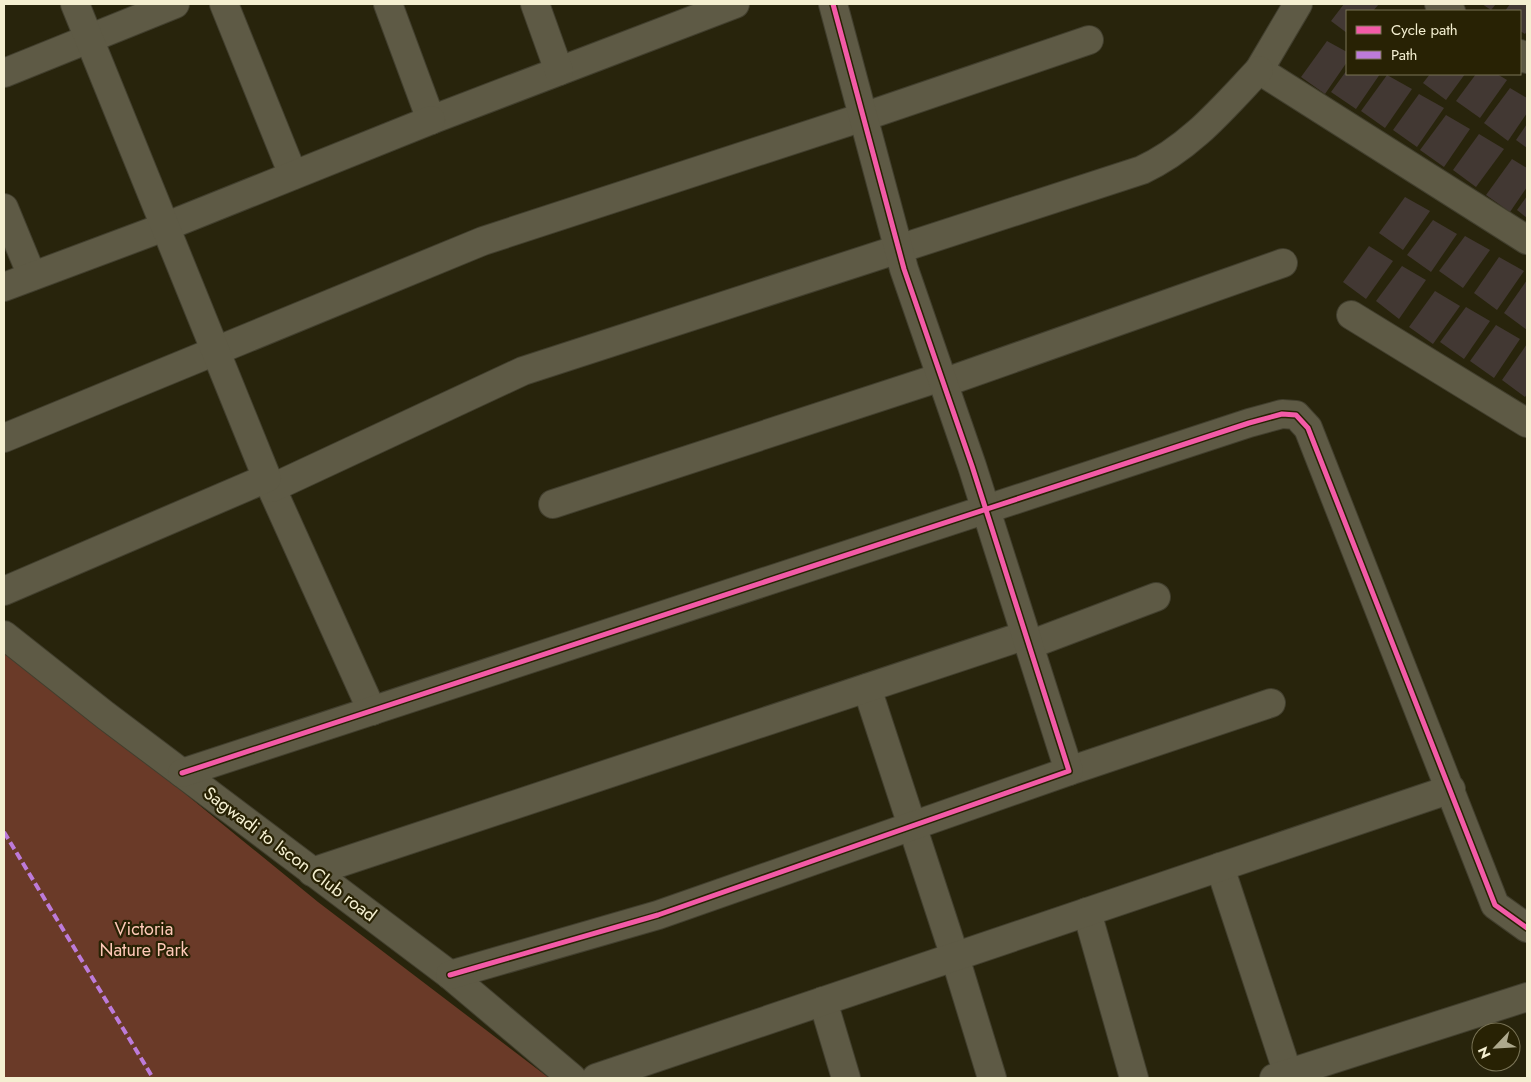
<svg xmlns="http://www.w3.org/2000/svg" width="1531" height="1082" font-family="Jost,sans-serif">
	<rect width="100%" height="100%" fill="#28240c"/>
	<polygon fill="#6a3a28" points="4,646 318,902 549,1078 4,1078"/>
	<g fill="#423833">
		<polygon points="1344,4 1379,4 1373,11 1347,11 1347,33 1331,21"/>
		<polygon points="1482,4 1496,4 1491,10"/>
		<polygon points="1510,4 1527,4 1527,31 1525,34 1520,31 1520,11 1505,11"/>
		<polygon points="1327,41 1347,52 1347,62 1325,94 1301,77"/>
		<polygon points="1347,70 1347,74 1380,74 1356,109 1331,92"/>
		<polygon points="1430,74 1465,74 1446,100 1423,83"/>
		<polygon points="1476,74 1497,74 1507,80 1480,118 1456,101"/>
		<polygon points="1387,75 1412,89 1385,128 1361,111"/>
		<polygon points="1510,88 1527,98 1527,113 1508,141 1484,123"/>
		<polygon points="1419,94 1444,108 1417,147 1393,130"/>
		<polygon points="1446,115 1470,129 1444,167 1420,150"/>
		<polygon points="1527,124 1527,148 1516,140"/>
		<polygon points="1479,134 1504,149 1476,187 1453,170"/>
		<polygon points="1512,159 1527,168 1527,187 1510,212 1486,195"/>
		<polygon points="1527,196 1527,218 1517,210"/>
		<polygon points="1405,197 1430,211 1403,250 1379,233"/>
		<polygon points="1433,220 1457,234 1431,272 1407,255"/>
		<polygon points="1465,236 1490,250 1463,288 1439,271"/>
		<polygon points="1369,246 1393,261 1366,299 1343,282"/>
		<polygon points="1499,257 1524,271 1497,310 1474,293"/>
		<polygon points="1402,266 1426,280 1399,319 1376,301"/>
		<polygon points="1527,280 1527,330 1504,313"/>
		<polygon points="1435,291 1460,306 1433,344 1409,327"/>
		<polygon points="1466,307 1490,321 1464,359 1440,342"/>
		<polygon points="1496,325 1520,339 1494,378 1470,361"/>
		<polygon points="1527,344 1527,394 1525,397 1502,380"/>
	</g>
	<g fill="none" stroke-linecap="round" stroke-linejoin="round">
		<defs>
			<g id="street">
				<polyline points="224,4 293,175"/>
				<polyline points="388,4 431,120 735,4"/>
				<polyline points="535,4 559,71"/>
				<polyline points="1298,4 1259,70 1527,240"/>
				<polyline points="1439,4 1451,11"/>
				<polyline points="1520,54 1527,59"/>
				<polyline points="4,73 175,4"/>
				<polyline points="4,208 32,276"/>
				<polyline points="4,287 167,226 431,120"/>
				<polyline points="1351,315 1527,423"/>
				<polyline points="943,383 1283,263"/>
				<polyline points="4,438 483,241 863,117 1089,40"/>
				<polyline points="267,478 372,711"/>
				<path d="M272,488l251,-117 619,-201c48,-22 81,-62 117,-100"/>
				<polyline points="553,504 941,377"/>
				<polyline points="4,591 267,478 75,4"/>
				<polyline points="4,635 105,715 450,975 572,1078"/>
				<polyline points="1029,645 1156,597"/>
				<polyline points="867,688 955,957 992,1078"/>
				<polyline points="1069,771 1271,703"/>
				<polyline points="182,773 1249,423 1282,414 1296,415 1308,428 1495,905 1527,928"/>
				<polyline points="1220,867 1288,1074"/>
				<polyline points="312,872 1026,635"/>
				<polyline points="1087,912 1134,1078"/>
				<polyline points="450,975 658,915 1069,771 972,466 904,269 833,4"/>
				<polyline points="823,1001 846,1078"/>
				<polyline points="596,1078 1451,789"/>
				<polyline points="1274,1078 1527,997"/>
			</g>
		</defs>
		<use href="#street" stroke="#423f2e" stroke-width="30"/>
		<use href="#street" stroke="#5e5a45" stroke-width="28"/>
		<polyline stroke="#bd7bd9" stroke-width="4" stroke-dasharray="8 4" stroke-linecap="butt" points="4,832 153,1078"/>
		<defs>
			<g id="cycleway">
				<polyline points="182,773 1249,423 1282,414 1296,415 1308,428 1495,905 1527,928"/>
				<polyline points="450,975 658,915 1069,771 972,466 904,269 833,4"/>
			</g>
		</defs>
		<use href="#cycleway" stroke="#282204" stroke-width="8"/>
		<use href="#cycleway" stroke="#f35aa7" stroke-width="5"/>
	</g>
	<g text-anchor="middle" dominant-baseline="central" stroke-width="4.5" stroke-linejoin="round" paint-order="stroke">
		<g font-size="18" fill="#f4efd1" stroke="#282204">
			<text transform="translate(290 854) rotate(37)">Sagwadi to Iscon Club road</text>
		</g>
		<g font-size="18" fill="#ffc9b8" stroke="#282204">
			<text x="144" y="929">Victoria<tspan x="144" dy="21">Nature Park</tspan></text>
		</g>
	</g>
	<rect width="1531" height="1082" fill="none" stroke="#f4efd1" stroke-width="10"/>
	<rect x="1346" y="10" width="175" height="65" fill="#282204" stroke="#7a7456"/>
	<rect x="1356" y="26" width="25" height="8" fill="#f35aa7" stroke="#7a7456"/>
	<text x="1391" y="35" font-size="15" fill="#f4efd1">Cycle path</text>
	<rect x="1356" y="51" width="25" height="8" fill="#bd7bd9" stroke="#7a7456"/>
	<text x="1391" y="60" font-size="15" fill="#f4efd1">Path</text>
	<g transform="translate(1496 1047) rotate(245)"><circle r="24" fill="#282204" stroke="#7a7456"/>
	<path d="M0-4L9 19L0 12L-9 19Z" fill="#ada88c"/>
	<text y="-8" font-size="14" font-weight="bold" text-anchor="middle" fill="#f4efd1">N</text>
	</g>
</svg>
